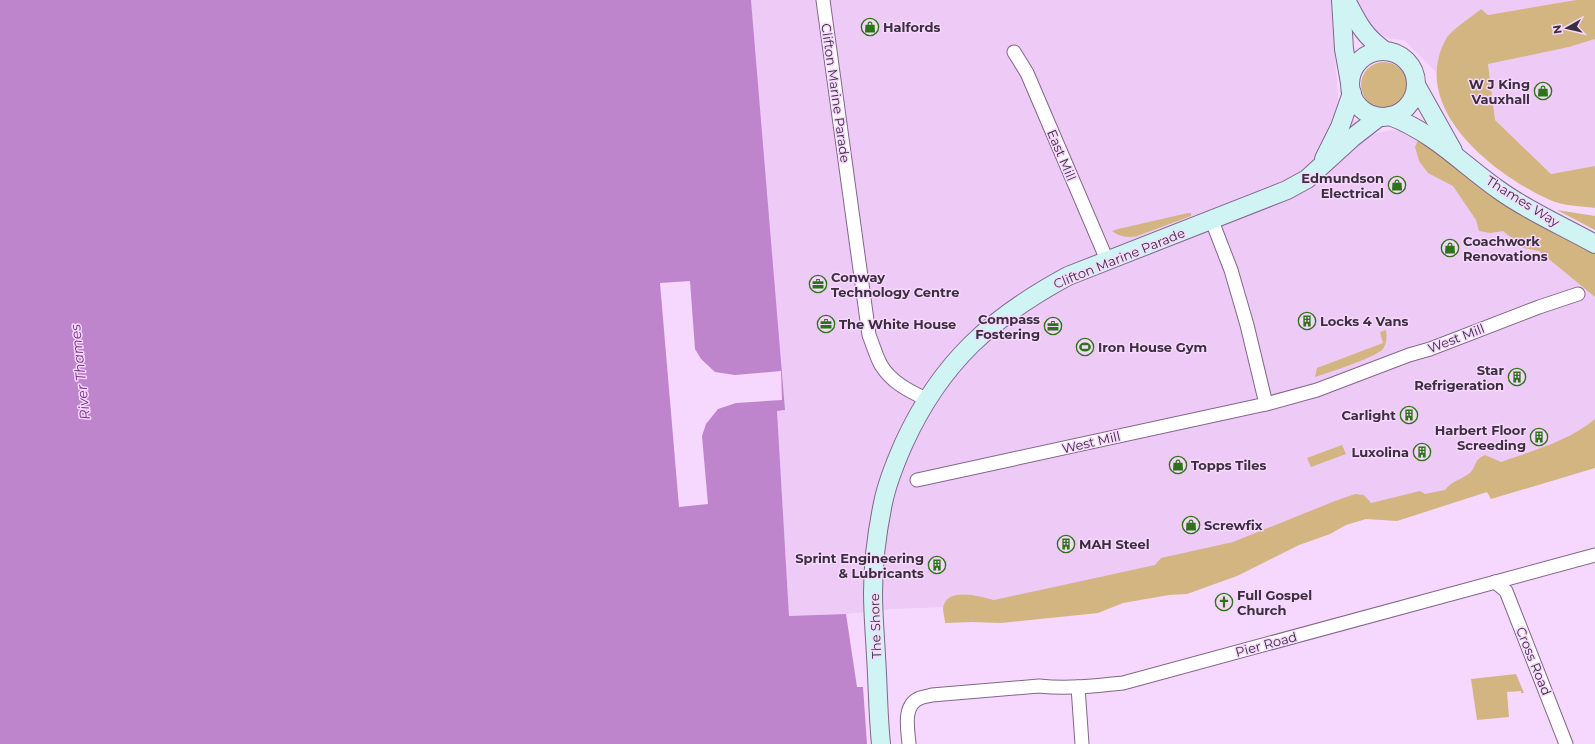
<svg xmlns="http://www.w3.org/2000/svg" width="1595" height="744" font-family="Montserrat,sans-serif">
	<rect width="100%" height="100%" fill="#f6d7fd"/>
	<g fill="#eecaf7">
		<polygon points="751,0 1331,0 1338,99 1353,119 1373,134 1391,130 1410,133 1419,138 1506,206 1576,242 1595,254 1595,451 1465,492 997,605 892,609 846,614 789,616 777,411 785,410 782,400 781,371"/>
		<polygon points="1353,0 1576,0 1487,15 1447,37 1438,59 1436,72 1404,40 1390,39 1378,33 1367,21"/>
		<polygon points="1595,39 1595,166 1551,174 1495,120 1488,63 1569,47"/>
	</g>
	<g fill="#d3b582">
		<path d="M1576,0h19v39l-26,8 -81,17 7,56 56,54 44,-8v42c-14,-2 -32,-2 -45,-8 -56,-25 -142,-92 -104,-161 5,-9 27,-23 35,-30l7,6z"/>
		<circle cx="1384" cy="85" r="23"/>
		<polygon points="1419,138 1506,206 1576,242 1595,254 1595,297 1539,251 1524,248 1503,231 1490,233 1479,231 1476,220 1453,186 1428,173 1419,161 1415,147"/>
		<polygon points="1557,210 1595,216 1595,230"/>
		<path d="M1188,213h3v3l-54,20c-10,2 -17,1 -25,-5l6,-2z"/>
		<path d="M1386,330c1,6 1,15 -4,20 -11,9 -52,22 -67,27l2,-9 66,-25 -3,-11z"/>
		<path d="M1595,419v49l-104,31 -4,-7 -90,29 -31,-2 -20,6 -16,9 -31,11 -62,31 -50,18 -18,1 -46,8 -25,10 -97,10 -29,-1 -27,1c0,-4 -2,-11 -2,-15 4,-22 37,-11 51,-8l161,-35 6,-7 72,-16 102,-41 20,-7 9,1 7,8 49,-12 5,3 20,-4c7,-10 19,-11 26,-18 6,-8 3,-12 14,-17l16,7c31,-11 68,-21 94,-43z"/>
		<polygon points="1342,445 1346,454 1311,467 1307,458"/>
		<polygon points="1516,674 1524,693 1521,693 1521,691 1507,692 1509,717 1477,720 1471,679"/>
	</g>
	<polygon fill="#be84cc" points="0,0 751,0 785,410 777,411 789,616 846,614 857,687 863,687 867,744 0,744"/>
	<polygon fill="#f6d7fd" points="690,281 695,349 701,359 715,372 735,375 781,371 782,400 736,403 718,409 706,424 702,436 708,504 679,507 660,283"/>
	<g fill="none" stroke-linecap="round" stroke-linejoin="round">
		<defs>
			<g id="street">
				<path d="M823,0l46,335c4,10 7,21 12,30 10,17 28,26 45,34"/>
				<polyline points="1014,52 1027,73 1107,260"/>
				<polyline points="1212,221 1231,270 1247,325 1266,404"/>
				<polyline points="917,480 1266,404 1317,390 1409,355 1430,349 1539,307 1578,294"/>
				<polyline points="1495,582 1506,591 1566,744"/>
				<polyline points="1078,687 1082,744"/>
				<path d="M909,744c-1,-14 -7,-39 11,-46 3,-1 8,-2 12,-3l107,-9c28,3 56,0 84,-3l472,-128"/>
			</g>
			<g id="secondary">
				<polyline points="1341,0 1344,49 1350,83"/>
				<path d="M1346,0c12,23 17,35 39,51"/>
				<circle cx="1383" cy="84" r="33"/>
				<polyline points="1416,85 1453,151"/>
				<path d="M1390,116c44,17 71,47 109,74 29,21 64,36 96,54"/>
				<polyline points="1324,159 1340,127 1352,93"/>
				<path d="M881,744c-3,-29 -3,-58 -5,-88 -1,-21 -3,-42 -3,-63 0,-30 4,-61 10,-90 4,-20 13,-42 21,-60 37,-81 88,-126 164,-167l219,-86 20,-11 45,-41 27,-21"/>
			</g>
		</defs>
		<use href="#street" stroke="#826789" stroke-width="15"/>
		<use href="#secondary" stroke="#826789" stroke-width="20"/>
		<use href="#street" stroke="#fff" stroke-width="13"/>
		<use href="#secondary" stroke="#d0f3f4" stroke-width="18"/>
	</g>
	<defs>
		<symbol id="shop-ring" viewBox="-11 -11 22 22"><circle r="9.5" fill="#f6d7fd" stroke="#2c7417" stroke-width="1.5"/><path d="M-5-2.5h2.3a2.7 3.5 0 0 1 5.4 0H5L5.5 6h-11ZM-1.5-2.5h3a1.5 2.3 0 0 0-3 0Z" fill="#2c7417"/></symbol>
		<symbol id="office-ring" viewBox="-11 -11 22 22"><circle r="9.5" fill="#f6d7fd" stroke="#2c7417" stroke-width="1.5"/><path d="M-6-3h4V-5.5h4V-3h4V5H-6ZM-1-4.5V-3h2v-1.5ZM-6 0V1H6V0Z" fill="#2c7417"/></symbol>
		<symbol id="building-ring" viewBox="-11 -11 22 22"><circle r="9.5" fill="#f6d7fd" stroke="#2c7417" stroke-width="1.5"/><path d="M-4-6H4V6H1V3H-1V6H-4ZM-2.5-4.3h1.7v1.8h-1.7ZM.8-4.3h1.7v1.8H.8ZM-2.5-1h1.7V.8h-1.7ZM.8-1h1.7V.8H.8Z" fill="#2c7417"/></symbol>
		<symbol id="stadium-ring" viewBox="-11 -11 22 22"><circle r="9.5" fill="#f6d7fd" stroke="#2c7417" stroke-width="1.5"/><path d="M0-5a6.5 5 0 1 0 0 10a6.5 5 0 1 0 0-10ZM-3.5-1.8h7v3.6h-7Z" fill="#2c7417"/></symbol>
		<symbol id="church-ring" viewBox="-11 -11 22 22"><circle r="9.5" fill="#f6d7fd" stroke="#2c7417" stroke-width="1.5"/><path d="M-1.2-6h2.4v3.5h3.3v2.4h-3.3V6h-2.4V-.1h-3.3v-2.4h3.3Z" fill="#2c7417"/></symbol>
	</defs>
	<g fill-rule="evenodd">
		<use href="#shop-ring" x="860" y="17" width="20" height="20"/>
		<use href="#shop-ring" x="1533" y="81" width="20" height="20"/>
		<use href="#shop-ring" x="1387" y="175" width="20" height="20"/>
		<use href="#shop-ring" x="1440" y="238" width="20" height="20"/>
		<use href="#office-ring" x="808" y="274" width="20" height="20"/>
		<use href="#building-ring" x="1297" y="311" width="20" height="20"/>
		<use href="#office-ring" x="816" y="314" width="20" height="20"/>
		<use href="#office-ring" x="1043" y="316" width="20" height="20"/>
		<use href="#stadium-ring" x="1075" y="337" width="20" height="20"/>
		<use href="#building-ring" x="1507" y="367" width="20" height="20"/>
		<use href="#building-ring" x="1399" y="405" width="20" height="20"/>
		<use href="#building-ring" x="1529" y="427" width="20" height="20"/>
		<use href="#building-ring" x="1412" y="442" width="20" height="20"/>
		<use href="#shop-ring" x="1168" y="455" width="20" height="20"/>
		<use href="#shop-ring" x="1181" y="515" width="20" height="20"/>
		<use href="#building-ring" x="1056" y="534" width="20" height="20"/>
		<use href="#building-ring" x="927" y="555" width="20" height="20"/>
		<use href="#church-ring" x="1214" y="592" width="20" height="20"/>
	</g>
	<g text-anchor="middle" dominant-baseline="central" stroke-width="3" stroke-linejoin="round" paint-order="stroke">
		<g font-size="13" font-weight="bold" fill="#3b2f3e" stroke="#f6d7fd" text-anchor="start">
			<text x="883" y="27">Halfords</text>
			<text x="1530" y="84" text-anchor="end">W J King<tspan x="1530" dy="15">Vauxhall</tspan></text>
			<text x="1384" y="178" text-anchor="end">Edmundson<tspan x="1384" dy="15">Electrical</tspan></text>
			<text x="1463" y="241">Coachwork<tspan x="1463" dy="15">Renovations</tspan></text>
			<text x="831" y="277">Conway<tspan x="831" dy="15">Technology Centre</tspan></text>
			<text x="1040" y="319" text-anchor="end">Compass<tspan x="1040" dy="15">Fostering</tspan></text>
			<text x="1320" y="321">Locks 4 Vans</text>
			<text x="839" y="324">The White House</text>
			<text x="1098" y="347">Iron House Gym</text>
			<text x="1504" y="370" text-anchor="end">Star<tspan x="1504" dy="15">Refrigeration</tspan></text>
			<text x="1396" y="415" text-anchor="end">Carlight</text>
			<text x="1526" y="430" text-anchor="end">Harbert Floor<tspan x="1526" dy="15">Screeding</tspan></text>
			<text x="1409" y="452" text-anchor="end">Luxolina</text>
			<text x="1191" y="465">Topps Tiles</text>
			<text x="1204" y="525">Screwfix</text>
			<text x="1079" y="544">MAH Steel</text>
			<text x="924" y="558" text-anchor="end">Sprint Engineering<tspan x="924" dy="15">&amp; Lubricants</tspan></text>
			<text x="1237" y="595">Full Gospel<tspan x="1237" dy="15">Church</tspan></text>
		</g>
		<g font-size="13" fill="#3b2f3e" stroke="#f6d7fd">
			<text transform="translate(836 93) rotate(82)">Clifton Marine Parade</text>
			<text transform="translate(1062 155) rotate(67)">East Mill</text>
			<text transform="translate(1523 201) rotate(32)">Thames Way</text>
			<text transform="translate(1119 258) rotate(-22)">Clifton Marine Parade</text>
			<text transform="translate(1456 338) rotate(-21)">West Mill</text>
			<text transform="translate(1091 442) rotate(-13)">West Mill</text>
			<text transform="translate(875 626) rotate(-92)">The Shore</text>
			<text transform="translate(1266 644) rotate(-15)">Pier Road</text>
			<text transform="translate(1534 661) rotate(68)">Cross Road</text>
		</g>
		<g font-size="14" font-style="italic" fill="#773087" stroke="#f6d7fd">
			<text transform="translate(80 372) rotate(-96)">River Thames</text>
		</g>
	</g>
	<g transform="translate(1567 28) rotate(262)" stroke="#f6d7fd" stroke-width="3" paint-order="stroke">
	<path d="M0-3L7 15L0 10L-7 15Z" fill="#3b2f3e"/>
	<text y="-6" font-size="11" font-weight="bold" text-anchor="middle" fill="#3b2f3e">N</text>
	</g>
</svg>
